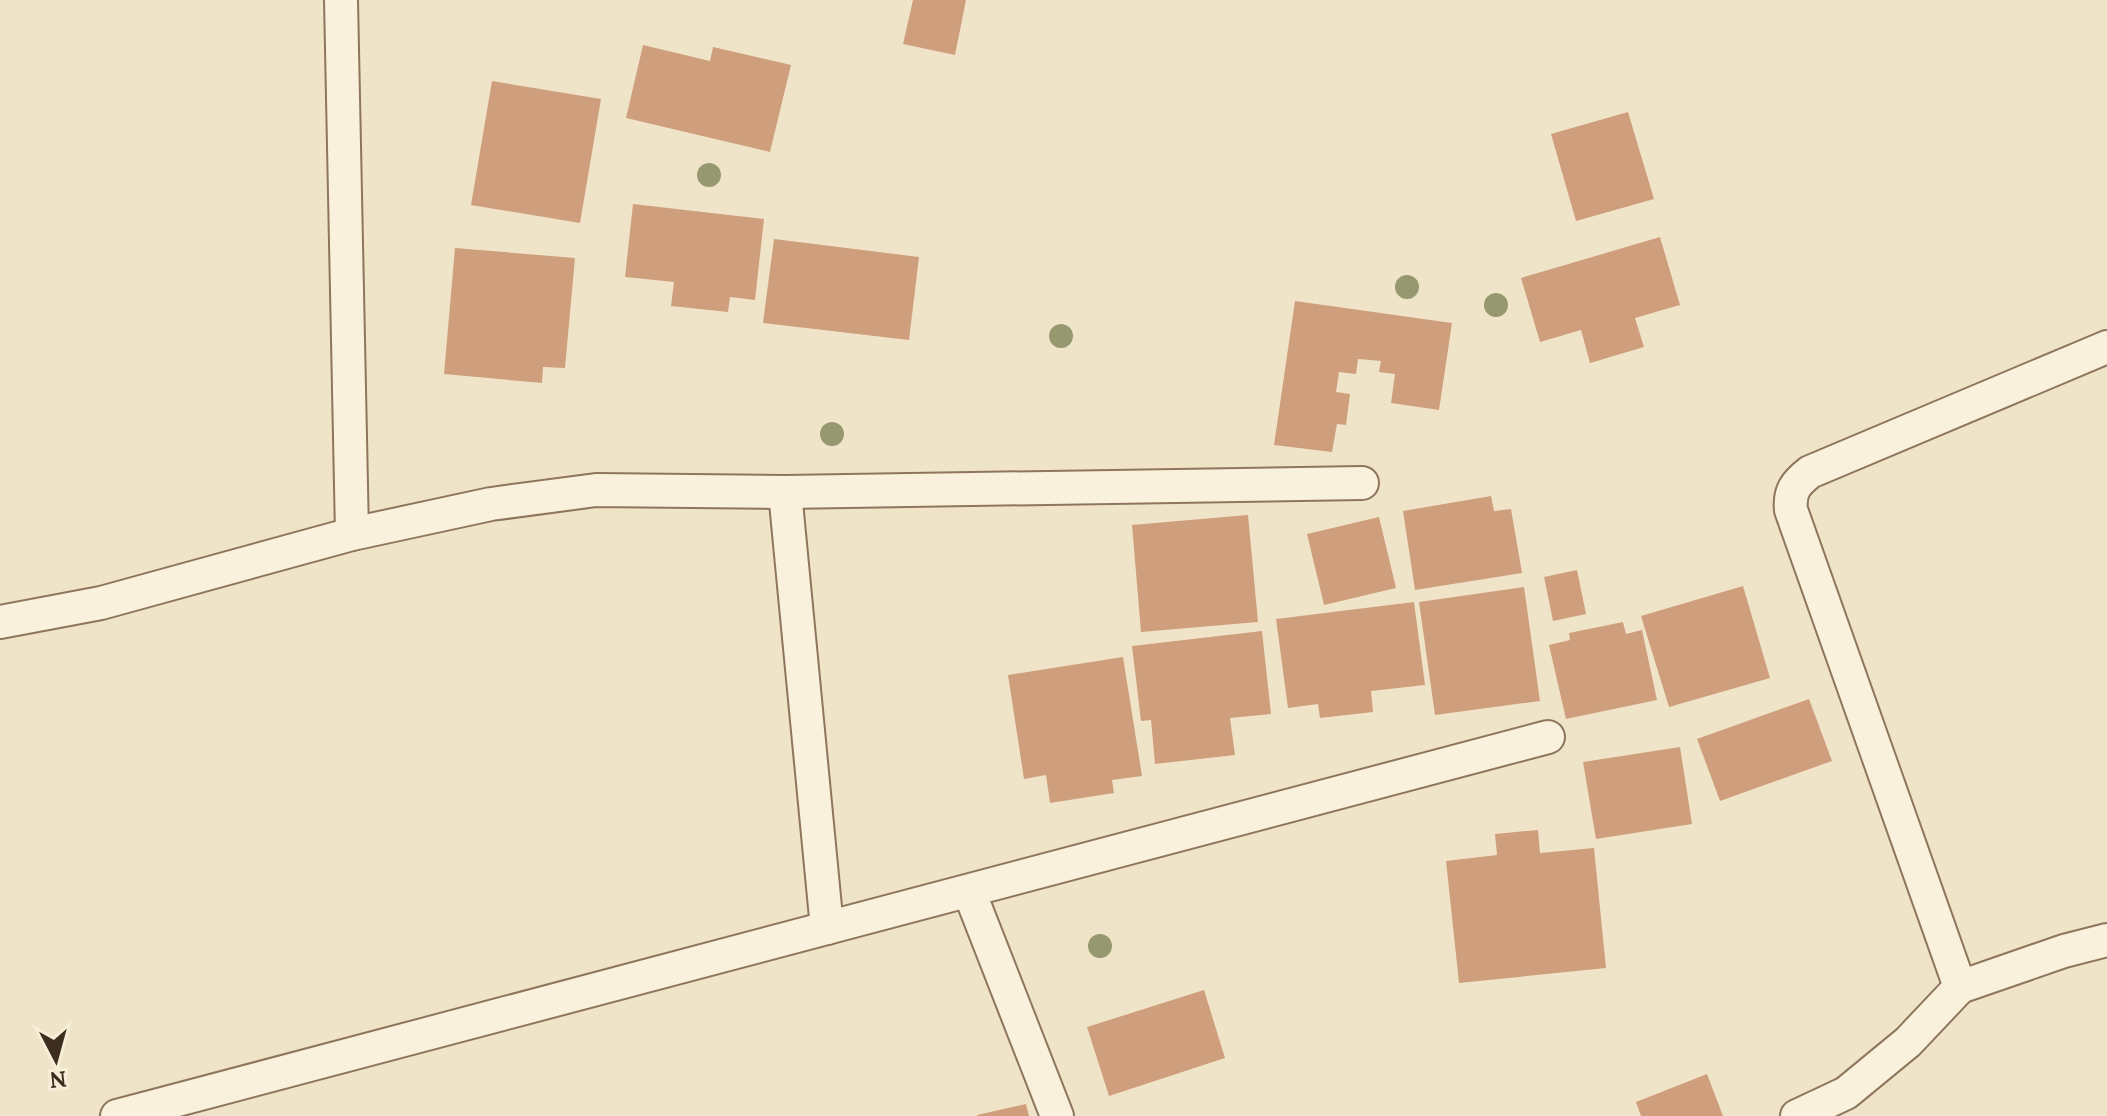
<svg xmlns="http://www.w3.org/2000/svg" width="2107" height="1116" font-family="Lora,serif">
	<rect width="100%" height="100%" fill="#f0e4c8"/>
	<g fill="#cf9f7d">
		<polygon points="913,0 966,0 955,55 903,44"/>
		<polygon points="643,45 710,61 713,47 791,65 770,152 626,118"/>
		<polygon points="492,81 601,99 580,223 471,205"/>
		<polygon points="1628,112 1654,199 1576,221 1551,134"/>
		<polygon points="633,204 764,219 755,300 730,297 728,312 671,306 674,282 625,277"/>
		<polygon points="1660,237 1680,305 1635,318 1644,347 1590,363 1581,330 1540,342 1521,278"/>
		<polygon points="774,239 919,257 909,340 763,323"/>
		<polygon points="455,248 575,258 565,368 543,367 542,383 444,374"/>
		<polygon points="1295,301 1452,323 1439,410 1391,403 1395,374 1379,372 1381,361 1358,359 1356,374 1339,372 1336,392 1350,394 1346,425 1337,424 1332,452 1274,445"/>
		<polygon points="1491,496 1494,511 1511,509 1522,573 1415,590 1403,511"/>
		<polygon points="1248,515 1258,622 1141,632 1132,525"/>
		<polygon points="1379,517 1396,588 1324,605 1307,534"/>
		<polygon points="1577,570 1586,614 1553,621 1544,577"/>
		<polygon points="1743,586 1770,678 1669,707 1641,616"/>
		<polygon points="1524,587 1540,701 1435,715 1419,602"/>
		<polygon points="1414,602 1425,685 1371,691 1373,712 1320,718 1318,704 1288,708 1276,619"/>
		<polygon points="1623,622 1626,634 1642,630 1657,700 1566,719 1549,645 1570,640 1569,633"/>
		<polygon points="1262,631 1271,714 1230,718 1235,755 1155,764 1151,720 1141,721 1132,646"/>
		<polygon points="1123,657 1142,776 1112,780 1114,793 1050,803 1046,775 1024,779 1008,675"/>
		<polygon points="1809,699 1832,761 1720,801 1697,739"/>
		<polygon points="1680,747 1692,824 1596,839 1583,762"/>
		<polygon points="1538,830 1540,853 1594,848 1606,968 1459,983 1446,861 1497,855 1495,834"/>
		<polygon points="1204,990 1225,1058 1109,1096 1087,1027"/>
		<polygon points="1707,1074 1723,1116 1641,1116 1636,1102"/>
		<polygon points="1026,1104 1029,1116 977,1116 977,1115"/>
	</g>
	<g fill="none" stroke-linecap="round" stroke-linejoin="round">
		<defs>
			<g id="street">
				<polyline points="341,0 352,534"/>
				<polyline points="785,492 827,928"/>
				<polyline points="0,622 101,603 352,534 491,504 596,490 785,492 1362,483"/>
				<polyline points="969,891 1057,1116"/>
				<polyline points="1960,987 2064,951 2107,940"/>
				<polyline points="117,1116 1548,737"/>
				<path d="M1797,1116l49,-23 62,-51 52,-55 -169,-477c-2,-19 5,-27 19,-38l297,-125"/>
			</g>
		</defs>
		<use href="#street" stroke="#8d765c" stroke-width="36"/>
		<use href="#street" stroke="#faf1dc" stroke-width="32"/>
	</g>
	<g fill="#96986f">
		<circle cx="709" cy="175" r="12"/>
		<circle cx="1407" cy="287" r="12"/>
		<circle cx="1496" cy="305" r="12"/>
		<circle cx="1061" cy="336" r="12"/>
		<circle cx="832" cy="434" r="12"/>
		<circle cx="1100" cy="946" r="12"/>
	</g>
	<g transform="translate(56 1060) rotate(174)" stroke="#f7eed8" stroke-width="6" paint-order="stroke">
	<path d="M0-6L14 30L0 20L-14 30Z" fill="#3d2e20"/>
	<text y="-12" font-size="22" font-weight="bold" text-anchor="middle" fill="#3d2e20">N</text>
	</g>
</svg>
